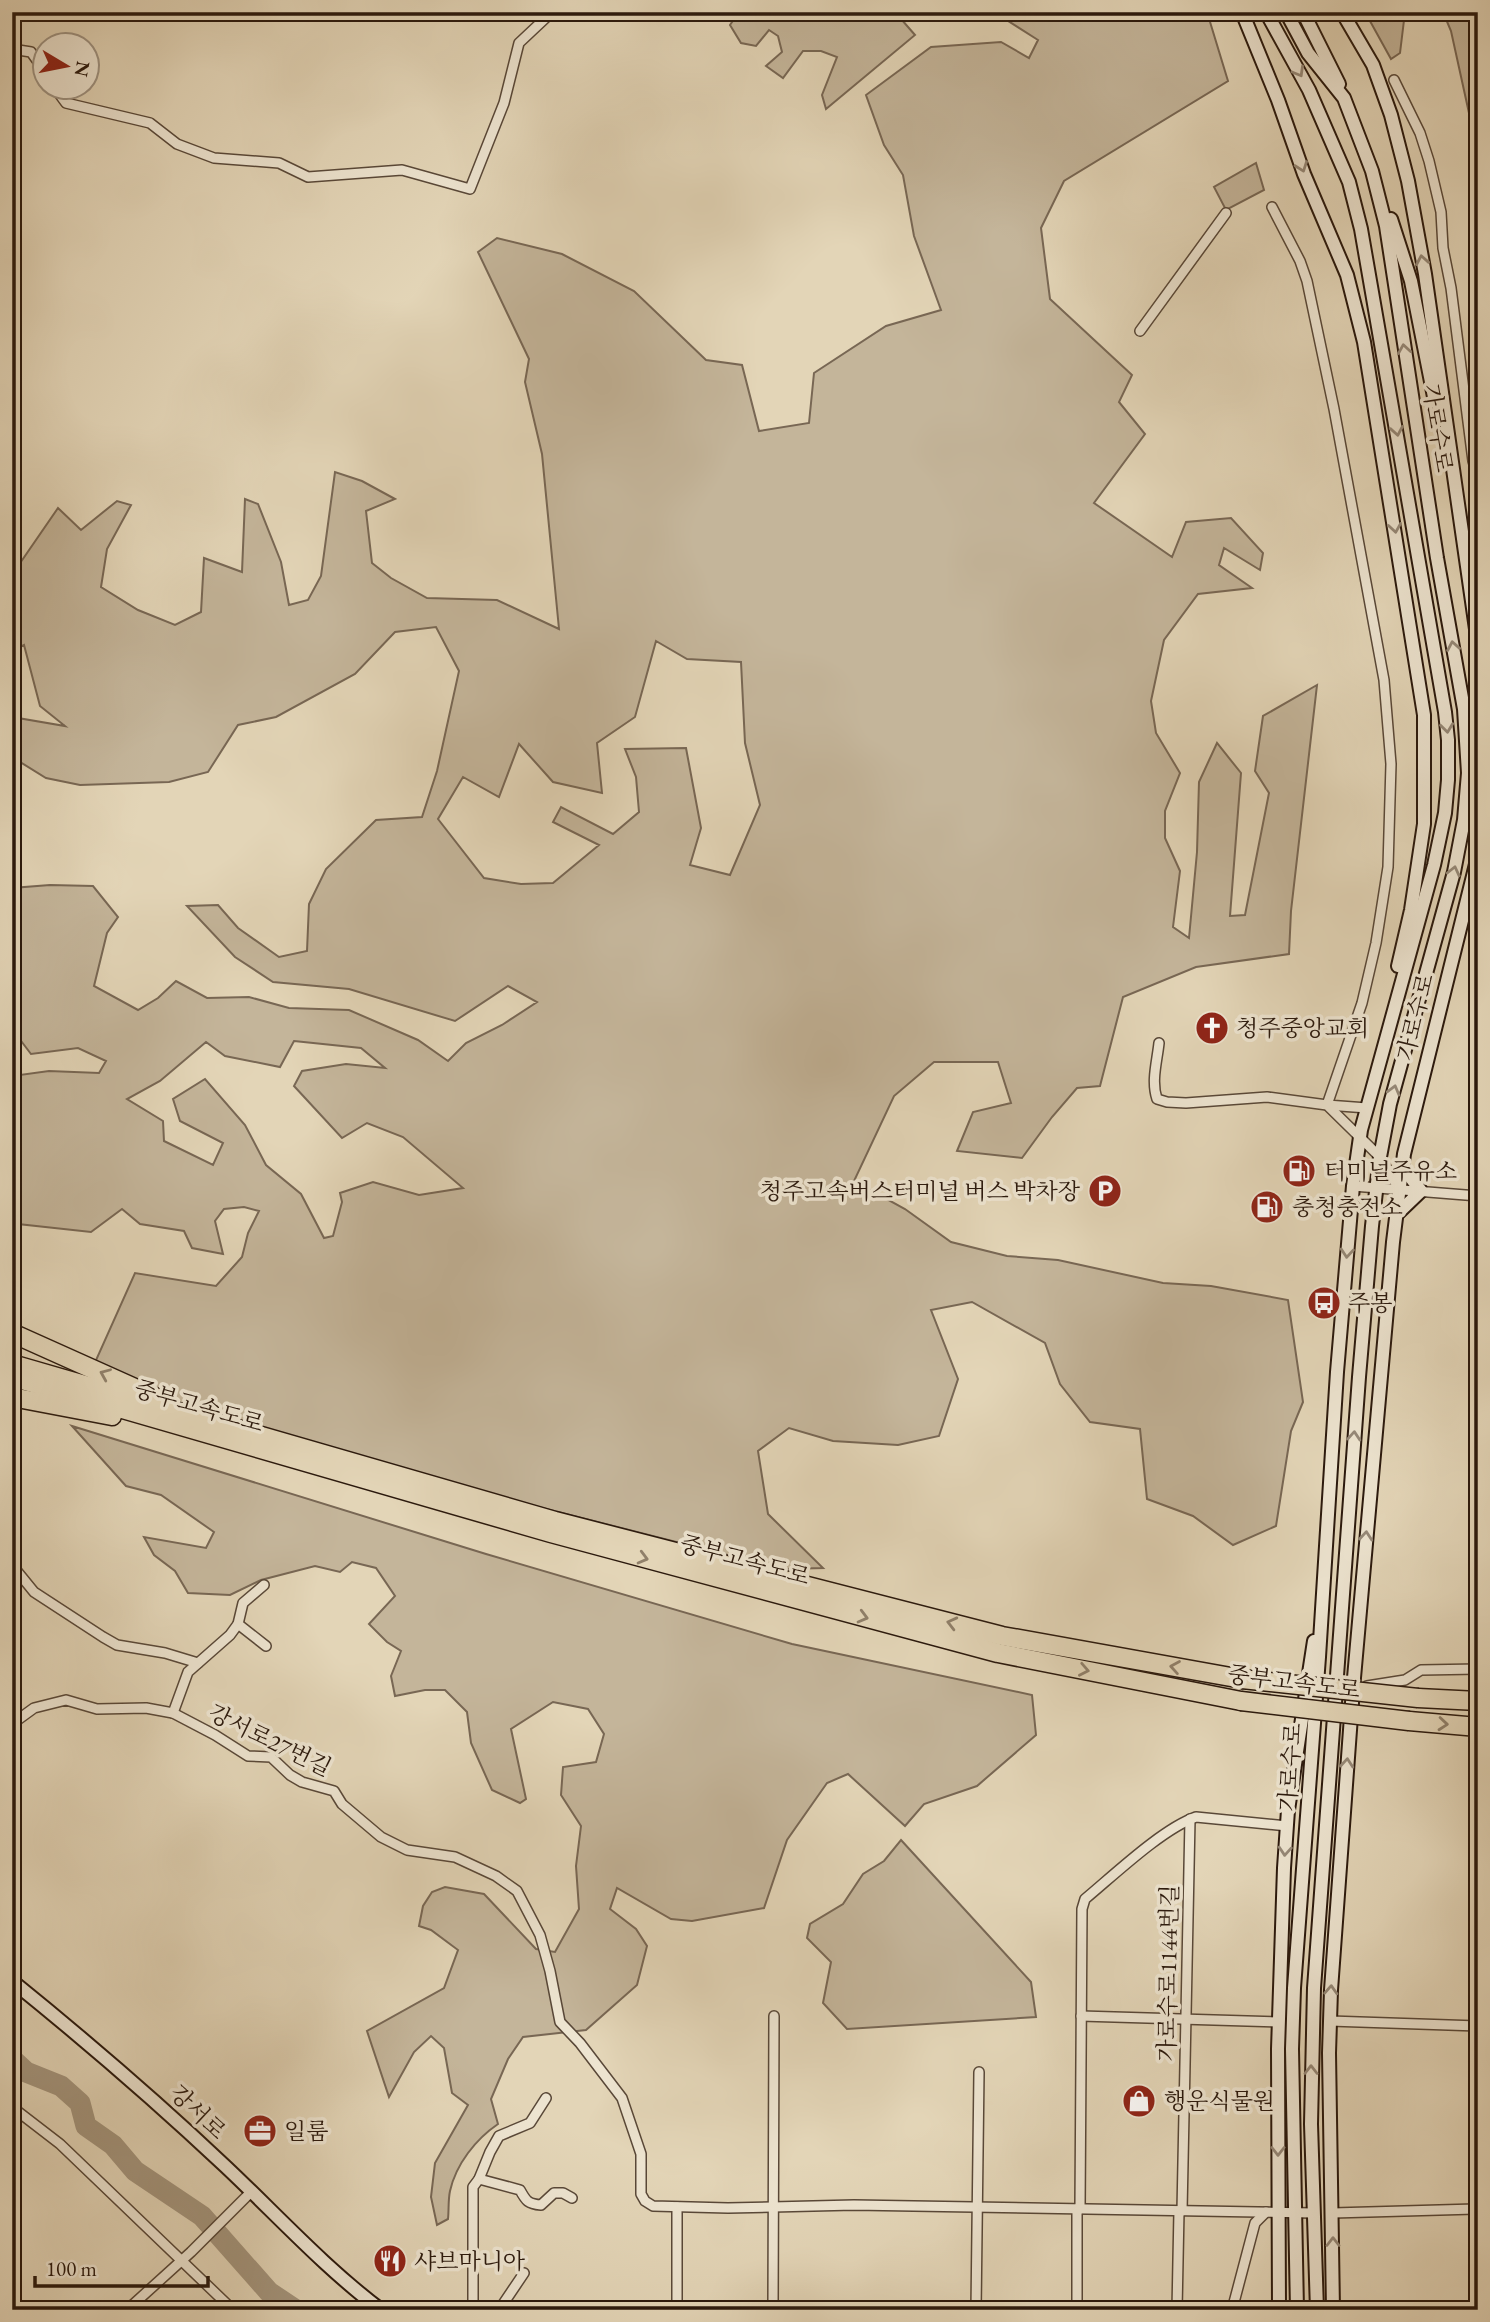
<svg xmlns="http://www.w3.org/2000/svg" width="1490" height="2322" font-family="'EB Garamond','Noto Serif KR',serif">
	<rect width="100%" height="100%" fill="#e3d5b7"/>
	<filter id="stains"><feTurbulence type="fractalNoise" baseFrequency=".00286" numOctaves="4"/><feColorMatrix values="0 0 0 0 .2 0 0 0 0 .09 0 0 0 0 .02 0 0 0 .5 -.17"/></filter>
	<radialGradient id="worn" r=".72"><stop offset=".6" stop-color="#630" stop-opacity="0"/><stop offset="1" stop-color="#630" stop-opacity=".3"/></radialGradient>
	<g fill="#c4b59a" stroke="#786754" stroke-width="2" fill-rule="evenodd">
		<polygon points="739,12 895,12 915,35 826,109 822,95 837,57 821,51 803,51 783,78 766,66 782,52 778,36 769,30 756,46 741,43 730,25"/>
		<path d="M994,12h213l21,69 -164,100 -23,47 9,71 82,76 -13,27 26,32 -51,69 78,54 14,-35 45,-4 32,35 -3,17 -36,-22 -5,17 33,23 -54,6 -34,46 -13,61 5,32 24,40 -15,38v27l15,33 -7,56 16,11 8,-86 2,-70 18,-39 24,30 -11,143 15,-1 24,-122 -14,-22 8,-55 54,-31 -26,226 -2,43 -93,13 -73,30 -23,89 -23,2 -25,29 -30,41 -65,-7 16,-39 38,-9 -13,-41h-64l-40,34 -40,85 51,28 46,33 56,14 51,4 105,23 48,3 77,14 15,102 -12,29 -15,95 -43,19 -40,-29 -46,-17 -7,-70 -50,-7 -30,-38 -15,-41 -73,-41 -41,8 27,69 -19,57 -41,9 -65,-4 -44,-13 -31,23 10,63 55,54 -40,1 -284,-72 -411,-119 47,-105 81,13 26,-29 6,-24 11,-22 -15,-4 -20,2 -9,12 8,33 -31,-6 -8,-17 -44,-7 -18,-15 -31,23 -73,-8c-12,-16 -4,-41 -2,-59l-4,-2v-87l37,-5 50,2 7,-12 -28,-13 -47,6 -19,-25v-141l38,-3 43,1 25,31 -11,16 -13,53 44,24 20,-12 18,-17 31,17 42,-1 40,11 60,2 69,30 30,21 18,-18 36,-18 35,-23 -29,-16 -53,35 -106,-32 -76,-7 -38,-25 -48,-51 31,-1 20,23 41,29 28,-6 2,-47 17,-35 50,-49 46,-3 15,-46 22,-100 -23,-44 -41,5 -40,42 -79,43 -38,8 -30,47 -39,10 -89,3 -34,-7 -34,-21v-40l53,9 -25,-20 -16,-61 -12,6v-80l4,-2 42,-61 23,22 36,-29 14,4 -24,44 -6,38 37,23 37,15 26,-13 3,-54 38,14 3,-73 13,5 23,58 8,43 19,-5 13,-24 14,-104 27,9 33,18 -29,12 6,52 19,15 36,20 70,2 62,29 -17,-175 -17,-72 4,-23 -51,-107 19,-14 65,16 72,37 72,69 36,5 17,66 50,-8 5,-50 72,-47 55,-16 -27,-74 -11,-61 -19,-30 -18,-50 65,-48 70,-5 28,16 9,-18zM656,641l31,18 54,3 4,81 15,62 -30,70 -40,-10 11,-37 -15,-80 -61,1 11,28 3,35 -26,22 -52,-27 -8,15 46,23 -46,38 -32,1 -37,-6 -46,-59 25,-42 36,20 20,-53 34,38 49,11 -5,-50 38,-26zM294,1041l67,7 24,20 -39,-4 -44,7 -8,15 48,52 25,-15 36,14 60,51 -44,7 -46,-13 -33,11 2,9 -9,34 -9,2 -23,-44 -35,-29 -21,-40 -40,-46 -32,20 7,22 43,22 -10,22 -49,-24 -1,-20 -36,-22 33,-18 46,-39 19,14 55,11z"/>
		<polygon points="1365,12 1405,12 1400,53 1391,59"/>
		<polygon points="1443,12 1478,12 1478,114 1469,113 1451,31"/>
		<polygon points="1256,163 1264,190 1226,210 1214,187"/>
		<path d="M72,1426l414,128 306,90 240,51 4,40 -59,51 -53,18 -19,22 -57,-52 -21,9 -40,57 -23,68 -72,13 -21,-2 -54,-31 -7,21 26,20 11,17 -10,39 -51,45 -63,7 -15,22 -17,40 7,25c-22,15 -42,40 -48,67 -2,9 -1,19 -2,28l-11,6 -6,-28 4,-34 33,-58 -16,-12 -8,-45 -13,-12 -17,16 -25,45 -22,-66 77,-43 14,-38 -27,-20 -12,-4 4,-20 9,-14 13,-5 39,7 52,55 19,3 24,-43 -3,-43 5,-40 -20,-31 2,-28 33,-5 8,-28 -16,-25 -35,-7 -42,27 15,70 -6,4 -28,-13 -21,-47 -4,-31 -22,-22h-20l-30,6 -4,-20 10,-25 -14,-9 -18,-18 26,-28 -19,-28 -24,-6 -12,10 -25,-6 -54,14 -31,15 -42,-2 -13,-22 -21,-16 -10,-18 62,11 8,-16 -53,-37 -35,-9z"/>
		<polygon points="901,1840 1031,1982 1036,2017 847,2029 823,2003 831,1962 807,1938 810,1924 843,1904 863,1874 884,1861"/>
	</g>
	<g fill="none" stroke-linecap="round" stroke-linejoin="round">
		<polyline stroke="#a4957d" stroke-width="21" points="12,2059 26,2072 61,2086 80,2103 86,2126 113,2145 135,2171 202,2216 269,2292 296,2310"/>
		<defs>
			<g id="street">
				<polyline points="12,49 31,52 46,73"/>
				<polyline points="1394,80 1420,133 1429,161 1441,212 1443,248 1451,288 1473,461 1478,477"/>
				<polyline points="55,88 66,103 150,123 177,144 214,158 279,163 308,177 402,170 470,189 504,103 519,43 552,12"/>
				<polyline points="1272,207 1300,261 1307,281 1334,409 1384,680 1391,764 1388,867 1376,943 1362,1003 1327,1105 1367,1108"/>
				<polyline points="1140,331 1226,213"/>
				<path d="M1159,1043c-2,19 -8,38 -2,56l10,3 19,1 81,-6 60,8 53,52 19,32"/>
				<polyline points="1353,1186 1478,1196"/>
				<polyline points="12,1565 34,1592 103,1637 117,1645 165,1653 198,1663"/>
				<polyline points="238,1624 266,1646"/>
				<polyline points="1367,1686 1405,1680 1421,1670 1478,1669"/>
				<polyline points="173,1713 188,1672 230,1635 238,1624 243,1603 264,1585"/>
				<polyline points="12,1724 34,1708 66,1700 97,1709 146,1708 173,1713 215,1735 248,1756 271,1757 290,1775 302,1782 334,1791 342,1804 381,1837 407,1850 455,1857 496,1876 517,1891 540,1935 550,1971 560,2022 580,2043 622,2098 641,2154 641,2194 645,2201 653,2206 728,2208 854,2205 1314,2213"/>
				<polyline points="1081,2016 1278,2022"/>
				<polyline points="1330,2021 1478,2026"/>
				<polyline points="12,2107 60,2144 233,2310"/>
				<polyline points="1478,2166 1475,2209 1478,2230"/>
				<path d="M479,2179l41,11c6,11 8,14 21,15l13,-12h9l9,5"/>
				<polyline points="1077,2209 1077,2310"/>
				<path d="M1080,2209l2,-300 3,-10c29,-24 77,-70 111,-82l91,9"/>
				<polyline points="1182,2211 1190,1819"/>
				<polyline points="1333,2213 1475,2209"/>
				<polyline points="127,2310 191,2252 251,2192"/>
				<polyline points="473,2310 473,2187 479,2179 490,2152 499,2136 530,2123 546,2098"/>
				<polyline points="499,2310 524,2273"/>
				<polyline points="677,2310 677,2207"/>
				<polyline points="773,2310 774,2016"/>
				<polyline points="976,2310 979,2072"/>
				<polyline points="1177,2310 1179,2211"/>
				<polyline points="1232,2310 1255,2223 1266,2212"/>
			</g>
			<g id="secondary">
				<polyline points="1242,12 1278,100 1304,174 1347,275 1364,342 1424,715 1424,824 1411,910 1398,966"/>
				<polyline points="1266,12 1309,90 1349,182 1361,229 1445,712 1448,740 1448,780 1445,813 1434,865 1361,1130 1353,1186 1337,1372 1319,1657 1294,1988 1292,2049 1297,2310"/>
				<polyline points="1286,12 1308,53 1344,98 1372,171 1386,226 1437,558 1464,709 1468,773 1464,820 1454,872 1390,1104 1380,1157 1372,1226 1359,1377 1314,1988 1311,2124 1317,2310"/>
				<polyline points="1303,12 1339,84"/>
				<polyline points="1342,12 1373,65 1391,115 1408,181 1425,274 1478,643"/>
				<polyline points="1391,219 1411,281 1435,402"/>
				<polyline points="1396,1215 1421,1191 1402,1166"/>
				<path d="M12,1981c73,59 144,120 213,185 51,48 99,101 156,144"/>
				<polyline points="1279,2310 1278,2049 1284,1868 1288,1810 1314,1641"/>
				<polyline points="1333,2310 1329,2053 1331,1990 1353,1689 1393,1242 1404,1154 1478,856"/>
			</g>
			<g id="highway">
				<polyline points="12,1333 157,1398"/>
				<polyline points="12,1364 555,1521 1002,1636 1242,1679"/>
				<polyline points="12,1377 551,1533 998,1653 1241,1701"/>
				<polyline points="12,1397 112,1416"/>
				<polyline points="1418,1698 1478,1701"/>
				<polyline points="1409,1721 1478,1727"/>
			</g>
		</defs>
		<use href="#street" stroke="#594838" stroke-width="12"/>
		<use href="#secondary" stroke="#2b190d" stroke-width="16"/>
		<use href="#highway" stroke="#2b190d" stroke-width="21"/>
		<use href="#street" stroke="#ede4d0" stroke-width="9"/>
		<use href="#secondary" stroke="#ede4d0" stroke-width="12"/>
		<use href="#highway" stroke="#e3d5b7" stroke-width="18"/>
		<defs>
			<g id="highway-bridge">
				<polyline points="1242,1679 1418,1698"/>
				<polyline points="1241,1701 1409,1721"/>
			</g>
		</defs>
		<use href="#highway-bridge" stroke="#2b190d" stroke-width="21" stroke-linecap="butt"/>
		<use href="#highway-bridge" stroke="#e3d5b7" stroke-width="18"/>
	</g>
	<defs><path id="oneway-chevron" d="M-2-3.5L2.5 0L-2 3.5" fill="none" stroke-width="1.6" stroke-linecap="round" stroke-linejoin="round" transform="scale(1.75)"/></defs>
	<g stroke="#968978">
		<use href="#oneway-chevron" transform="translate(1299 72) rotate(60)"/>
		<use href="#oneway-chevron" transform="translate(1302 167) rotate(70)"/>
		<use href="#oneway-chevron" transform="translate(1422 260) rotate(-100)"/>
		<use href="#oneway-chevron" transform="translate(1404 349) rotate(-99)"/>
		<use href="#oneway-chevron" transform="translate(1397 431) rotate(80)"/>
		<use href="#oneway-chevron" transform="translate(1395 528) rotate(81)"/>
		<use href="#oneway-chevron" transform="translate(1453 646) rotate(-100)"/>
		<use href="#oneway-chevron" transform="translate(1447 728) rotate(83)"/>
		<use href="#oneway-chevron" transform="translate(1454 871) rotate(-77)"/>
		<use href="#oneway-chevron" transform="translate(1394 1090) rotate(-75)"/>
		<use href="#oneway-chevron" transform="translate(1347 1253) rotate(95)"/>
		<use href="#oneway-chevron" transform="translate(1354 1436) rotate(-86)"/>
		<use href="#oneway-chevron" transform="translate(1366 1536) rotate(-85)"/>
		<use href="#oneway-chevron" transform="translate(1347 1763) rotate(-85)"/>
		<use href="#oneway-chevron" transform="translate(1285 1851) rotate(94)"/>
		<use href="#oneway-chevron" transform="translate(1331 1990) rotate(-87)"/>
		<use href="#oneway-chevron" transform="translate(1311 2070) rotate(-90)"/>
		<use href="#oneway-chevron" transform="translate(1278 2151) rotate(90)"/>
		<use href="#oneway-chevron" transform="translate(1333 2242) rotate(-90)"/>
	</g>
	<g stroke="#90806a">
		<use href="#oneway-chevron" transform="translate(105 1374) rotate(-157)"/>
		<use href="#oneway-chevron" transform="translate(643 1558) rotate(15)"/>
		<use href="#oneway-chevron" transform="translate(863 1617) rotate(15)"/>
		<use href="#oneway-chevron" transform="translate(952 1623) rotate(-166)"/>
		<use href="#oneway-chevron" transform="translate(1175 1667) rotate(-170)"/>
		<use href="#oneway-chevron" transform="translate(1084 1670) rotate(11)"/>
		<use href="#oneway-chevron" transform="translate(1443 1724) rotate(5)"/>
	</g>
	<defs>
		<symbol id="church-disc" viewBox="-11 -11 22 22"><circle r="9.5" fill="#8f2418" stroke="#ede4d0"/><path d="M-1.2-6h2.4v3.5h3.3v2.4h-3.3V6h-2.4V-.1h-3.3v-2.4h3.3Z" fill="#fff"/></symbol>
		<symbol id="fuel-disc" viewBox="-11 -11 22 22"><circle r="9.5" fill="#8f2418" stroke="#ede4d0"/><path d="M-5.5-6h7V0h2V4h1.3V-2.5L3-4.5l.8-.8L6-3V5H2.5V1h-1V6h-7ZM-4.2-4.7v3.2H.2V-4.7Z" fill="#fff"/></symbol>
		<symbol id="parking-disc" viewBox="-11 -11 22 22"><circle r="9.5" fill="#8f2418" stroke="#ede4d0"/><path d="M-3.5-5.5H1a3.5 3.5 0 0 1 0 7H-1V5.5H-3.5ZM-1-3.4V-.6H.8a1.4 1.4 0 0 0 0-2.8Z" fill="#fff"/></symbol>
		<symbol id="bus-disc" viewBox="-11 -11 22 22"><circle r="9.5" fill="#8f2418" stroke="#ede4d0"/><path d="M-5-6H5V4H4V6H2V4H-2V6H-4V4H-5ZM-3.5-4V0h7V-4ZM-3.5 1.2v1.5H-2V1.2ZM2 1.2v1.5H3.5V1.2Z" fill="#fff"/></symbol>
		<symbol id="shop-disc" viewBox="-11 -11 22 22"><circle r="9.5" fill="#8f2418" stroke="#ede4d0"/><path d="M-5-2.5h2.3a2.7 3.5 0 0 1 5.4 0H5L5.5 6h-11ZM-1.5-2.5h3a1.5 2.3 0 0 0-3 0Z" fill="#fff"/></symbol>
		<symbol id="office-disc" viewBox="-11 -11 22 22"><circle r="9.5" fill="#8f2418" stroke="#ede4d0"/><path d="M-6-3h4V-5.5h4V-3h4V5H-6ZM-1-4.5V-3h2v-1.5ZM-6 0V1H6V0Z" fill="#fff"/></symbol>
		<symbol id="restaurant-disc" viewBox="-11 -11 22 22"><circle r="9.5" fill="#8f2418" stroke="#ede4d0"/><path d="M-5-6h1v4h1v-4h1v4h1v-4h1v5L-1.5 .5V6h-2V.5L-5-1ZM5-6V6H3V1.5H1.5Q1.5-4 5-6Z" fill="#fff"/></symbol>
	</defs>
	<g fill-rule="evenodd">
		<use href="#church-disc" x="1193" y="1009" width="38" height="38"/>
		<use href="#fuel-disc" x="1280" y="1152" width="38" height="38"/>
		<use href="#parking-disc" x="1086" y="1172" width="38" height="38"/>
		<use href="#fuel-disc" x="1248" y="1188" width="38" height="38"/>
		<use href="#bus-disc" x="1305" y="1284" width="38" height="38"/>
		<use href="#shop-disc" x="1120" y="2082" width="38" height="38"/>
		<use href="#office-disc" x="241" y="2112" width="38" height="38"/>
		<use href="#restaurant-disc" x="371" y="2242" width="38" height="38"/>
	</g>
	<g text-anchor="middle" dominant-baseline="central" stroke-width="7" stroke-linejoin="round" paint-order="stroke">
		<g font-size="23" fill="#2b190d" stroke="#ede4d0">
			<text transform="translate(1438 428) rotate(81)">가로수로</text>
			<text transform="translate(1415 1017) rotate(-76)">가로수로</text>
			<text transform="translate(199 1406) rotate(16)">중부고속도로</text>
			<text transform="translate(745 1560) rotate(15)">중부고속도로</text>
			<text transform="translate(1294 1682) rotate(7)">중부고속도로</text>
			<text transform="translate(270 1740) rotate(26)">강서로27번길</text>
			<text transform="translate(1290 1767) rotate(-86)">가로수로</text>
			<text transform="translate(1168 1973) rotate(-89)">가로수로1144번길</text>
			<text transform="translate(198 2112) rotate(43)">강서로</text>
		</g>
		<g font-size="23" fill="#2b190d" stroke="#ede4d0" text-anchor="start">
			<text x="1236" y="1028">청주중앙교회</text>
			<text x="1324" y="1171">터미널주유소</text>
			<text x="1080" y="1191" text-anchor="end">청주고속버스터미널 버스 박차장</text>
			<text x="1292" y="1207">충청충전소</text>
			<text x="1348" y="1303">주봉</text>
			<text x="1164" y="2101">행운식물원</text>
			<text x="284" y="2131">일룸</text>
			<text x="414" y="2261">샤브마니아</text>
		</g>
	</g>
	<rect width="1490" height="2322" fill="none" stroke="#e3d5b7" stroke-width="42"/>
	<rect x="14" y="14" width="1462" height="2294" fill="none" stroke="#2b190d" stroke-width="3.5"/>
	<rect x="21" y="21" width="1448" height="2280" fill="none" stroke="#2b190d" stroke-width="2"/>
	<g transform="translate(66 66) rotate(100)"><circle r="33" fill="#ede4d0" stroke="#9f9382" stroke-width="2"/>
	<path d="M0-5L12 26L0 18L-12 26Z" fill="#8f2418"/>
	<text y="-10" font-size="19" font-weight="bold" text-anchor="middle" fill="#2b190d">N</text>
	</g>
	<path d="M35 2276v10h173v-10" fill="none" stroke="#2b190d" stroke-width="3.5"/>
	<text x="46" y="2276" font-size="21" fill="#2b190d" stroke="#ede4d0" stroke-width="5" paint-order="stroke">100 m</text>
	<rect width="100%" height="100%" filter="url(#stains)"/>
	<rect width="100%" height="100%" fill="url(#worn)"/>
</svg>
